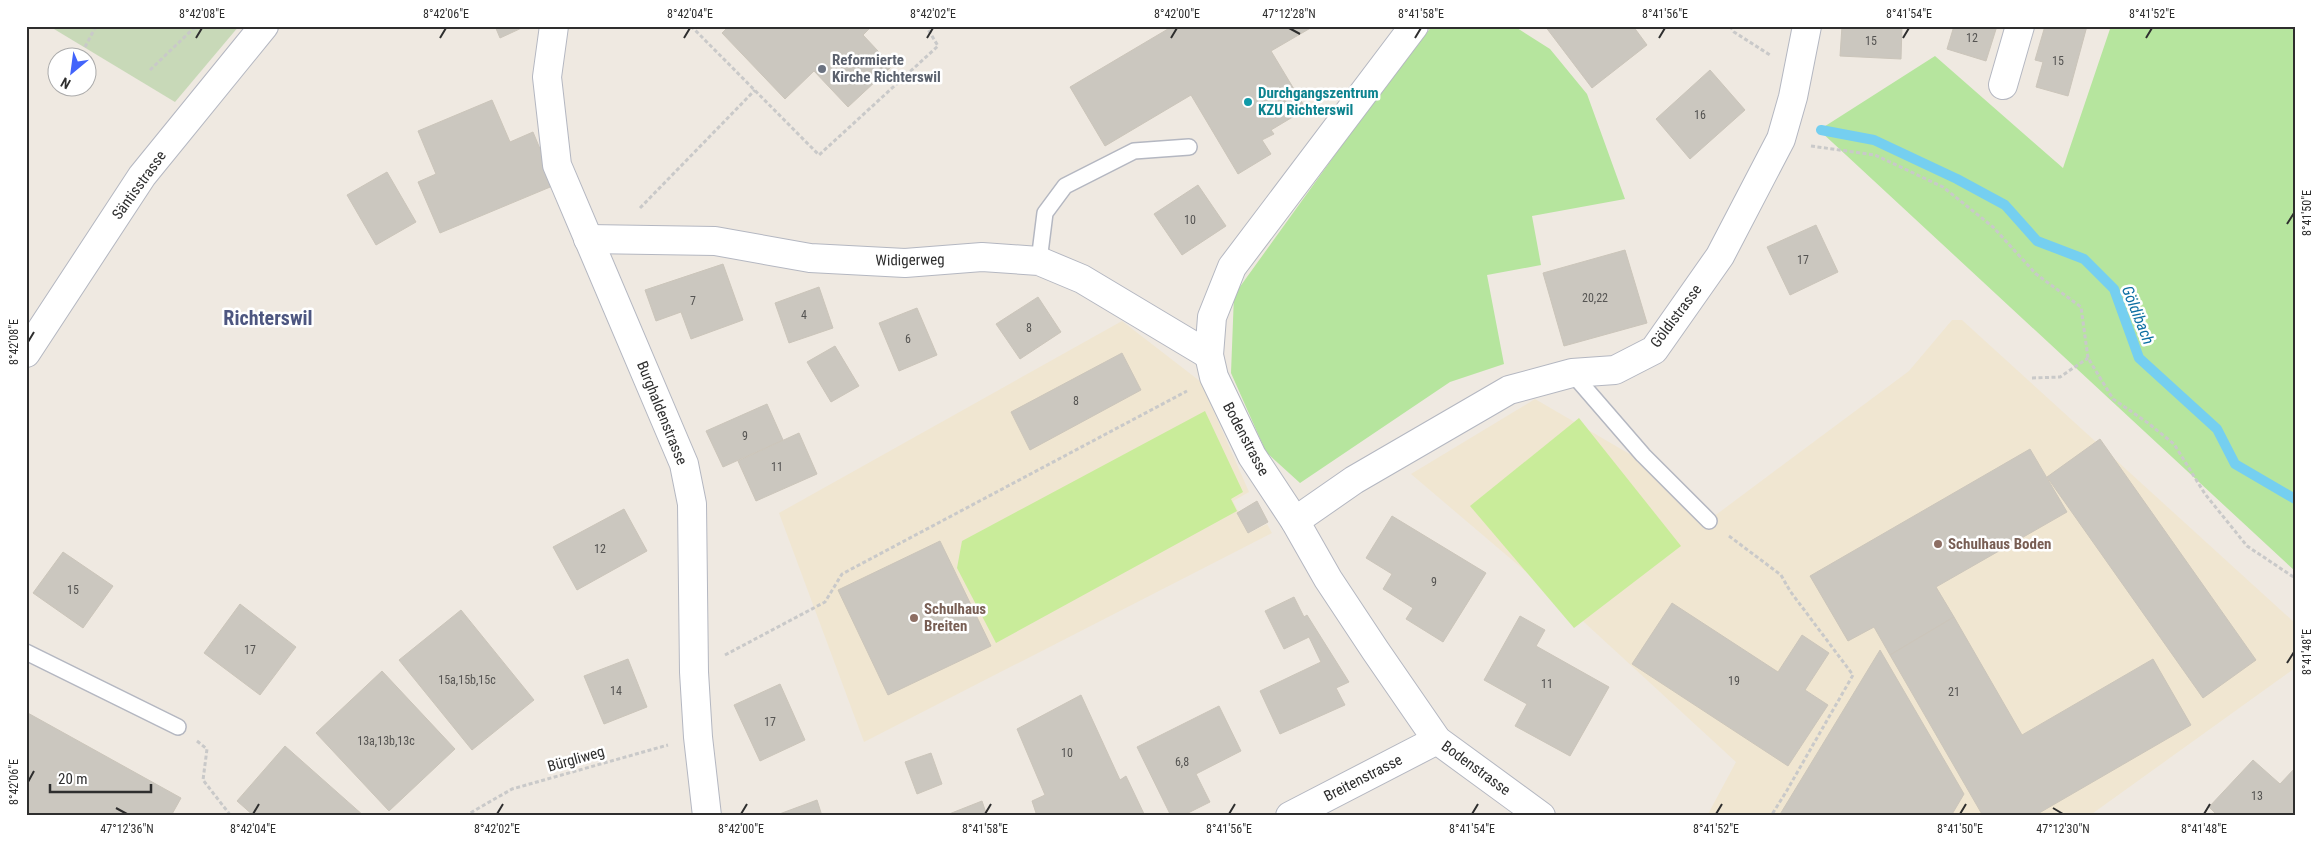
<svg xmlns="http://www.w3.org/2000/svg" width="2321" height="842" font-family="'Roboto Condensed',sans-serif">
	<rect width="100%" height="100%" fill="#efe9e1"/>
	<g fill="#f0e6d1">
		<polygon points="1952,320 1962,320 2295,623 2295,668 2089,816 1707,816 1736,762 1572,611 1411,474 1535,399 1688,488 1709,520 1909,371"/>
		<polygon points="1122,321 1201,382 1249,492 1233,501 1249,533 1267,524 1272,533 864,742 779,513"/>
	</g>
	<g fill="#b6e59e">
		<polygon points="1432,26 1514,26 1550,49 1587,94 1625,199 1532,216 1541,265 1487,275 1504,364 1450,382 1300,483 1266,452 1231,373 1234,295 1350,134"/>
		<polygon points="2111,26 2295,26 2295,571 1819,130 1935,56 2063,168"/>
	</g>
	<polygon fill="#c8d9b8" points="49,26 239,26 175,102"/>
	<g fill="#c9ec9a">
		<polygon points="1205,411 1243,492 1231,499 1237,511 996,643 957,568 962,541"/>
		<polygon points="1579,418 1681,546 1574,628 1470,506"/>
	</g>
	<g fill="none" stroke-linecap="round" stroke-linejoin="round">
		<polyline stroke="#75cff0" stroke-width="10" points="1821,130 1874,140 1957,179 2005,205 2037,241 2084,259 2114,289 2139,358 2217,429 2235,464 2295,499"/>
	</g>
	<g fill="#cbc7bf" stroke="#cbc5ba">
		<polygon points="495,26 526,26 500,38"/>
		<polygon points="729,26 872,26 863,35 892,66 848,107 814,71 785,99 722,33"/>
		<polygon points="1173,26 1314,26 1271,51 1306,109 1271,130 1274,134 1262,140 1271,154 1238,174 1191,95 1105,146 1070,87"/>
		<polygon points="1545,26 1633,26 1647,45 1592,88"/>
		<polygon points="1842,26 1902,26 1901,59 1840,56"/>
		<polygon points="1954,26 1997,26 1986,61 1947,49"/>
		<polygon points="2045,26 2087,26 2068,96 2036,87 2043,62 2035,60"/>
		<polygon points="1710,70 1745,110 1690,159 1656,119"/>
		<polygon points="492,100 510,142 533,132 555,185 440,233 418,182 436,174 418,131"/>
		<polygon points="387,172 416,222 376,245 347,195"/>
		<polygon points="1198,185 1226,226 1182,255 1154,214"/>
		<polygon points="1816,225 1838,272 1790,295 1767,247"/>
		<polygon points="1625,250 1647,323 1564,346 1543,273"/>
		<polygon points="723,264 743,320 691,339 681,312 656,321 645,290"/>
		<polygon points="819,287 833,328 789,343 775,303"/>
		<polygon points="1038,297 1061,332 1020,359 996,324"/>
		<polygon points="917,308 937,355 899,371 879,323"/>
		<polygon points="835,346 859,386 831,402 807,362"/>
		<polygon points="1122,353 1141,390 1030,450 1011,412"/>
		<polygon points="767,404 783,440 723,467 706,431"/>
		<polygon points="799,433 817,474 756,501 738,461"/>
		<polygon points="2100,439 2256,660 2203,698 2047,477"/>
		<polygon points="2030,449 2067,512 1936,587 1954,617 1890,655 1874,627 1848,641 1810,576"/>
		<polygon points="1257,501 1268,522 1248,533 1237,513"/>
		<polygon points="624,509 647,551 577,590 553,547"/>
		<polygon points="1392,516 1486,573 1443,642 1406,619 1413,608 1383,589 1392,574 1366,558"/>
		<polygon points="940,541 991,646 888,695 838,590"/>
		<polygon points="63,552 113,586 83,628 33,593"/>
		<polygon points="1294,597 1304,617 1307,615 1349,682 1336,688 1345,705 1280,734 1260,691 1321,662 1309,637 1284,649 1265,611"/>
		<polygon points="1672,603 1778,672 1802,635 1829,653 1805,690 1828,705 1788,766 1632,664"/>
		<polygon points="240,604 296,647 260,695 204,653"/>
		<polygon points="461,610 534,700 472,750 399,660"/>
		<polygon points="1520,616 1545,630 1536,646 1609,687 1570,756 1515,726 1527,704 1484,680"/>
		<polygon points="1954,617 2022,735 2153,659 2191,725 2034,816 1983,816 1890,655"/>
		<polygon points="1880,650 1964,794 1951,816 1779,816"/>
		<polygon points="628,659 647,707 604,724 584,676"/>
		<polygon points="382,671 455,749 389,811 316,733"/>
		<polygon points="780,684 805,740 760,761 734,705"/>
		<polygon points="1081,695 1120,780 1126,776 1145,816 1037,816 1032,801 1045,795 1017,729"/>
		<polygon points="1219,706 1241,751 1196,774 1210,802 1182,816 1171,816 1137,747"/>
		<polygon points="26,712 181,798 171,816 26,816"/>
		<polygon points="285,746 364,816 254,816 237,801"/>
		<polygon points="931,753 942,784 917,794 905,762"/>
		<polygon points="2253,760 2280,784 2295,768 2295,816 2218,816 2209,807"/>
		<polygon points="817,800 822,816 774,816"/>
		<polygon points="982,801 987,816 944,816"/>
	</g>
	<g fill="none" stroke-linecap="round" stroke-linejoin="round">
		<defs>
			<g id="lane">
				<polyline points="1039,261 1045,213 1065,186 1134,151 1189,147"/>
				<polyline points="1572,373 1643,455 1709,521"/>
				<polyline points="26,652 178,727"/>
			</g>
			<g id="street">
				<polyline points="554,26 547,77 557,165 684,464 692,504 694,672 698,737 707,816"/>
				<polyline points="1414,26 1232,267 1212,317 1209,355 1214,377 1252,456 1295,521 1328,579 1375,650 1437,740 1541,816"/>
				<polyline points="2003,85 2020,26"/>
				<polyline points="588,239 715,241 810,258 905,263 982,257 1039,261 1082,279 1209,355"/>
				<polyline points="26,353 142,176 264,26"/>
				<polyline points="1295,521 1354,480 1509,390 1572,373 1615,370 1654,350 1720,256 1781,139 1793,97 1807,26"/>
				<polyline points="1290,816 1437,740"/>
			</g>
		</defs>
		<use href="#lane" stroke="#b4b7c1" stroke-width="18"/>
		<use href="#street" stroke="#b4b7c1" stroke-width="30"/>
		<g stroke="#c9c9c9" stroke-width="3" stroke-dasharray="4 2.5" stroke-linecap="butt">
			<polyline points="691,26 819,155 938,46 926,26"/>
			<polyline points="1730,26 1734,32 1770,55"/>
			<polyline points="85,47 96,26"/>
			<polyline points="150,70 196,26"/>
			<polyline points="1811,146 1875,155 1943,187 1993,227 2036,274 2081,307 2088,358 2113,399 2148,423 2174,444 2205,494 2247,546 2295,578"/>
			<polyline points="640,208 755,90"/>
			<polyline points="2032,378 2060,377 2088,358"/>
			<polyline points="1729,536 1781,575 1790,591 1853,675 1786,792 1771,816"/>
			<polyline points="725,655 825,602 842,574 1187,391"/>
			<polyline points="197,741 207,749 203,780 231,816"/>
			<polyline points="465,816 512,789 668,745"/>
		</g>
		<use href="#lane" stroke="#fff" stroke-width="15"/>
		<use href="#street" stroke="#fff" stroke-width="28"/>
	</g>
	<path fill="none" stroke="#2e2e2e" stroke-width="2" d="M1289,28l11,6M196,38l6,-10M440,38l6,-10M684,38l6,-10M927,38l6,-10M1171,38l6,-10M1415,38l6,-10M1659,38l6,-10M1903,38l6,-10M2146,38l6,-10M2287,224l7,-11M28,342l6,-10M2287,663l7,-11M28,782l6,-11M116,808l11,6M2053,808l10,6M253,814l6,-10M497,814l6,-10M741,814l6,-10M985,814l6,-10M1229,814l6,-10M1472,814l6,-10M1716,814l6,-10M1960,814l6,-10M2204,814l6,-10"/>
	<circle fill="#6b7280" stroke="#fff" stroke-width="2" cx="822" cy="69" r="5"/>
	<circle fill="#0f9aa8" stroke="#fff" stroke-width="2" cx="1248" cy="102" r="5"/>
	<g fill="#8d6e63" stroke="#fff" stroke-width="2">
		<circle cx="1938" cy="544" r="5"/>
		<circle cx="914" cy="618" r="5"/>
	</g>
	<g text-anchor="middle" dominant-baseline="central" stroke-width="5" stroke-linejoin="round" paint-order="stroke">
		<g font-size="12" fill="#555452">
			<text x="1972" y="38">12</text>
			<text x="1871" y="41">15</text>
			<text x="2058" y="61">15</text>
			<text x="1700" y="115">16</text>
			<text x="1190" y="220">10</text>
			<text x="1803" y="260">17</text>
			<text x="1595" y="298">20,22</text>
			<text x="693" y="301">7</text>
			<text x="804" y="315">4</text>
			<text x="1029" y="328">8</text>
			<text x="908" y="339">6</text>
			<text x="1076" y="401">8</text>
			<text x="745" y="436">9</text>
			<text x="777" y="467">11</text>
			<text x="600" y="549">12</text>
			<text x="1434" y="582">9</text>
			<text x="73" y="590">15</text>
			<text x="250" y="650">17</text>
			<text x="467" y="680">15a,15b,15c</text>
			<text x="1734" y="681">19</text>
			<text x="1547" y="684">11</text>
			<text x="616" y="691">14</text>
			<text x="1954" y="692">21</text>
			<text x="770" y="722">17</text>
			<text x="386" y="741">13a,13b,13c</text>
			<text x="1067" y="753">10</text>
			<text x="1182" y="762">6,8</text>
			<text x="2257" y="796">13</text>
		</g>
		<g font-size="15" font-weight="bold" fill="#5b616d" stroke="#fff" text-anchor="start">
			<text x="832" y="60">Reformierte<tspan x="832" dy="17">Kirche Richterswil</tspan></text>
		</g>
		<g font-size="15" font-weight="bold" fill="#0d838f" stroke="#fff" text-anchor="start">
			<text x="1258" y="93">Durchgangszentrum<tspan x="1258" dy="17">KZU Richterswil</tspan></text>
		</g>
		<g font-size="15" fill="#2e2e2e" stroke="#fff">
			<text transform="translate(139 185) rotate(-54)">Säntisstrasse</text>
			<text transform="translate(910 260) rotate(-1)">Widigerweg</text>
			<text transform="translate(1676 316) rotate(-53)">Göldistrasse</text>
			<text transform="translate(662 413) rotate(68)">Burghaldenstrasse</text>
			<text transform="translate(1246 439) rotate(62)">Bodenstrasse</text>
			<text transform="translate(576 759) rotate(-16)">Bürgliweg</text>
			<text transform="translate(1476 768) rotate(36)">Bodenstrasse</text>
			<text transform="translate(1363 778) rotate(-27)">Breitenstrasse</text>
		</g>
		<g font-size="15" font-weight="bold" fill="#785e54" stroke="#fff" text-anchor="start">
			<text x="1948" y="544">Schulhaus Boden</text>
			<text x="924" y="609">Schulhaus<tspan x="924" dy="17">Breiten</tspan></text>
		</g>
		<g font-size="16" font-style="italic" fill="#0d6fa3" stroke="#fff">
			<text transform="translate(2138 315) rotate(68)">Göldibach</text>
		</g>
		<g font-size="20" font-weight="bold" fill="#4d5680" stroke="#fff">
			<text x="268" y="318">Richterswil</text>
		</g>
	</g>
	<rect width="2321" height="842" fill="none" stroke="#ffffff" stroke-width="55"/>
	<g transform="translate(72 72) rotate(209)"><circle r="24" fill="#ffffff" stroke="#ababab"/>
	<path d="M0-4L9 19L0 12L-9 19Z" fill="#4264fb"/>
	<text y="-8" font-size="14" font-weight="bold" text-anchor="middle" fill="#2e2e2e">N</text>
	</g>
	<path d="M50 784v8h101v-8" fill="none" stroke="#2e2e2e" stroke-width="2.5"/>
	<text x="58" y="784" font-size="15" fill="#2e2e2e" stroke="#ffffff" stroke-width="4" paint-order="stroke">20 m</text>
	<rect x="28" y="28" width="2266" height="786" fill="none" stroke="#2e2e2e" stroke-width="2"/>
	<g font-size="12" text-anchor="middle" fill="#2e2e2e">
		<text x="202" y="18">8°42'08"E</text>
		<text x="446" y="18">8°42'06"E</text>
		<text x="690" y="18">8°42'04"E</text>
		<text x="933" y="18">8°42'02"E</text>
		<text x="1177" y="18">8°42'00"E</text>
		<text x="1289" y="18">47°12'28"N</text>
		<text x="1421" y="18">8°41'58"E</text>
		<text x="1665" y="18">8°41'56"E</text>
		<text x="1909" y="18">8°41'54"E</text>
		<text x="2152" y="18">8°41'52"E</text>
		<text transform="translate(2307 213) rotate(-90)" y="4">8°41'50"E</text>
		<text transform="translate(14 342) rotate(-90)" y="4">8°42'08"E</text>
		<text transform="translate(2307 652) rotate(-90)" y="4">8°41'48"E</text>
		<text transform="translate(14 782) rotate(-90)" y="4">8°42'06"E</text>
		<text x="127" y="833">47°12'36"N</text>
		<text x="253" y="833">8°42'04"E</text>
		<text x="497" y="833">8°42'02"E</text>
		<text x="741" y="833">8°42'00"E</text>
		<text x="985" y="833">8°41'58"E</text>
		<text x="1229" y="833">8°41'56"E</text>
		<text x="1472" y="833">8°41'54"E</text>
		<text x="1716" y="833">8°41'52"E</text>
		<text x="1960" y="833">8°41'50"E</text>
		<text x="2063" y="833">47°12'30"N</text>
		<text x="2204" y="833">8°41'48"E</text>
	</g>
</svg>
